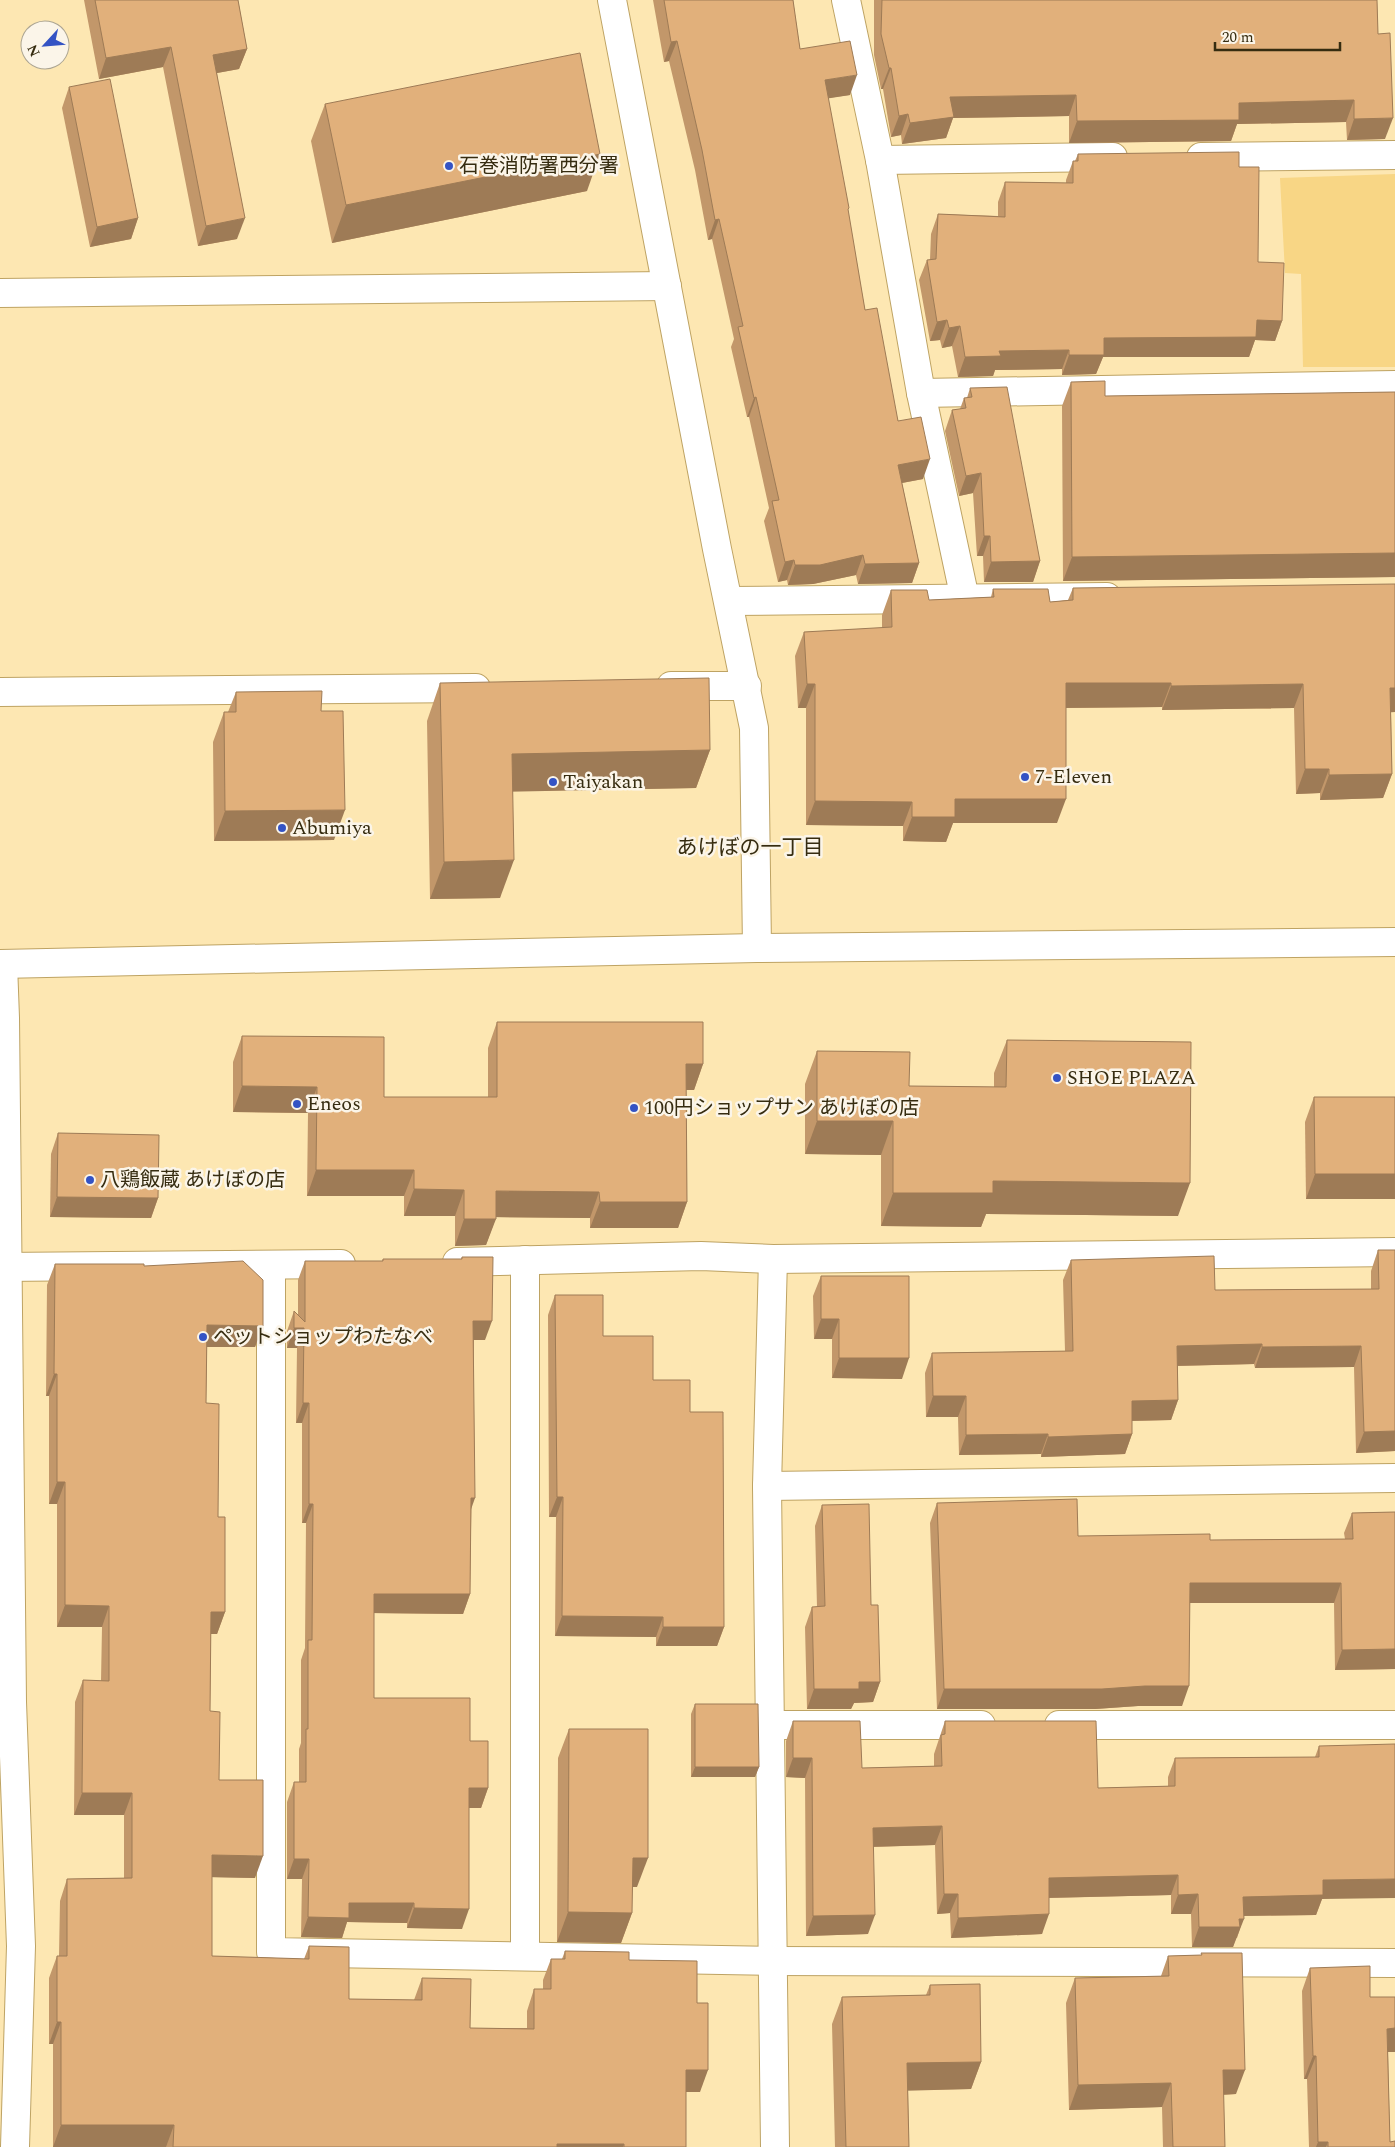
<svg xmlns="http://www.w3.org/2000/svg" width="1395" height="2147" font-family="Spectral,'Noto Sans JP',serif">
	<rect width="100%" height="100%" fill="#fde7b2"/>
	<polygon fill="#f8d685" points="1395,174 1395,367 1303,367 1301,274 1285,273 1280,178"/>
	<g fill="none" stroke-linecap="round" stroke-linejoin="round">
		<defs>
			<g id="minor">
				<polyline points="612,0 717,549 754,728 757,948"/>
				<polyline points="846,0 880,160 921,393 965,599"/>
				<polyline points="1201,157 1395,155"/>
				<polyline points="880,160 1113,157"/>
				<polyline points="0,293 667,286"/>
				<polyline points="921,393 1395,385"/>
				<polyline points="729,601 1107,597"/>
				<polyline points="671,686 747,686"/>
				<polyline points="0,692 476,688"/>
				<polyline points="0,964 757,948 1395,942"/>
				<polyline points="3,964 5,1018 12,1702 21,1946 15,2147"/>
				<polyline points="773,1259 767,1486 775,2147"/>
				<polyline points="457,1262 701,1256 773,1259 1395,1252"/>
				<polyline points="271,1265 271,1952 772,1961 1395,1963"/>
				<polyline points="0,1267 341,1264"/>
				<polyline points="767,1486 1395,1478"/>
				<polyline points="770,1725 981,1725"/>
				<polyline points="1059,1725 1395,1725"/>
				<polyline points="525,1956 525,1260"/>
			</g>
		</defs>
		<use href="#minor" stroke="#bea363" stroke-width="30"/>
		<use href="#minor" stroke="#fff" stroke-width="28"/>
	</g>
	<g fill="#c2976a">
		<polygon points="84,0 238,0 247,49 239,69 217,73 237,239 198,246 163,67 99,79"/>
		<polygon points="653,0 793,0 800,49 850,95 828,98 865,310 898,421 923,479 902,483 919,563 912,583 858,584 856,575 813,584 788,585 787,580 778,582 764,521 769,508 749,417 747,417 731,347 734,339 712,239 708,240 695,170 669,61 664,62"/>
		<polygon points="874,0 1377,0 1378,34 1385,139 1347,140 1346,122 1237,124 1231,141 1069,143 1069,116 953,118 946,138 902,144 901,135 891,137 883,89 881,89 874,55"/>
		<polygon points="69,87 138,218 131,239 90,247 62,108"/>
		<polygon points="325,104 587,191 332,243 311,141"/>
		<polygon points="1078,154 1239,167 1258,262 1282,321 1275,341 1255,340 1249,357 1103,357 1096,374 1062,375 1062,369 995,370 993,376 958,377 952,346 942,348 940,340 930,341 919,280 927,260 930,260 931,234 938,214 998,216 998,202 1005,182 1066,183 1066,180 1073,161 1075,161"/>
		<polygon points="1071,382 1105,396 1395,392 1395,577 1063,581 1062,406"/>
		<polygon points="970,388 1040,561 1033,582 984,582 983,556 977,556 973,493 959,496 945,431 952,410 960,409 964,398 967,398"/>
		<polygon points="1073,588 1395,712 1391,712 1392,774 1383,798 1320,800 1320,793 1296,794 1294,708 1162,710 1162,707 1066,708 1057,823 953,823 946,842 903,841 903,826 806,825 806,708 798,708 795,656 804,632 882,628 882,615 891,590 929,600 991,597 993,589 1050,602 1068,600"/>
		<polygon points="440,683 710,750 696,788 513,791 500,898 430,899 427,721"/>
		<polygon points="236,692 321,711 334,840 214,841 213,742 224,712 228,712"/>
		<polygon points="497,1022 703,1064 694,1090 686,1090 687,1202 678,1228 590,1228 590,1218 496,1217 486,1245 455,1246 455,1216 404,1216 404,1196 307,1196 308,1113 233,1112 233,1062 242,1036 384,1097 488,1097 488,1048"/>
		<polygon points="1007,1040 1178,1216 986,1214 981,1227 881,1226 881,1155 805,1154 805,1084 817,1051 909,1086 994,1087 994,1073"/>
		<polygon points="1314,1097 1395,1097 1395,1199 1306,1199 1305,1122"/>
		<polygon points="58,1133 158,1198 151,1218 50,1217 51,1154"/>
		<polygon points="1378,1250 1395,1250 1395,1451 1356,1453 1354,1367 1255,1368 1254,1364 1178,1366 1178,1400 1171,1420 1132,1421 1132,1434 1125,1454 1041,1457 1041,1454 959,1455 958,1417 926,1417 925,1373 932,1353 1065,1351 1063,1280 1071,1260 1215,1290 1371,1289 1371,1271"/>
		<polygon points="462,1257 485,1340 474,1340 470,1594 463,1614 374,1613 374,1698 470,1741 488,1788 481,1808 469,1808 462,1929 407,1928 407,1923 347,1922 342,1938 301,1937 302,1879 287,1879 287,1802 294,1782 299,1782 299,1749 301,1743 301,1660 305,1648 306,1523 302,1523 302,1423 296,1423 297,1348 287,1348 287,1331 294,1311 298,1315 298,1280 305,1261 382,1261 383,1259 461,1259"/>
		<polygon points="55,1264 144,1266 263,1326 255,1347 207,1347 206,1403 218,1517 225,1612 217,1634 211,1634 210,1711 219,1780 255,1878 212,1877 212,1956 304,1959 309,1946 349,1999 414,2000 422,1978 470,2028 527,2028 527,2011 534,1989 543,1989 543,1980 551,1959 562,1959 565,1951 629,1960 697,2003 700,2092 686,2092 686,2147 53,2147 53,2044 49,2044 49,1978 57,1956 59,1956 60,1901 67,1879 124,1878 124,1815 74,1815 75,1702 83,1680 101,1681 102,1627 57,1627 57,1504 49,1504 49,1396 46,1396 47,1285"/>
		<polygon points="821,1276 902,1379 832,1378 832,1339 814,1339 813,1296"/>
		<polygon points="555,1295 690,1412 724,1627 717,1646 656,1646 656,1637 555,1636 556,1517 549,1517 548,1315"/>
		<polygon points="937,1503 1078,1536 1210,1540 1345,1539 1344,1533 1352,1513 1395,1512 1395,1669 1335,1670 1334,1603 1190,1603 1182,1706 1138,1706 1095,1709 937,1709 930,1523"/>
		<polygon points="822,1505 871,1605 880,1682 873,1702 854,1703 851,1709 807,1709 805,1627 812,1607 817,1607 815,1526"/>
		<polygon points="695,1704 759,1767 755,1777 691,1777 691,1714"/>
		<polygon points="793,1721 862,1768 934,1766 934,1754 945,1721 1098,1788 1168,1786 1168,1777 1175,1758 1315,1757 1319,1746 1322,1899 1316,1915 1244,1916 1237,1938 1236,1938 1233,1947 1192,1947 1191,1914 1171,1914 1171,1895 1049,1898 1042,1934 951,1938 950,1913 937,1914 935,1845 873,1847 868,1934 806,1936 805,1778 786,1777 786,1741"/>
		<polygon points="569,1729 637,1887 632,1887 632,1913 621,1943 557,1942 558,1758"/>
		<polygon points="1201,1953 1236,2094 1223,2095 1225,2147 1163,2147 1162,2107 1069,2110 1066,2003 1075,1978 1161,1976 1168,1956 1201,1955"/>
		<polygon points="1310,1968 1370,1997 1395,1997 1395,2052 1388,2052 1390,2142 1395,2147 1309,2147 1307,2079 1304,2079 1302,1991"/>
		<polygon points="930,1985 981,2062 971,2089 908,2090 909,2147 835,2147 832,2024 842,1997 926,1995"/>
	</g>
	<g fill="#9e7b56">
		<polygon points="677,41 669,61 664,62 671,42"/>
		<polygon points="171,47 163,67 99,79 106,58"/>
		<polygon points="247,49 239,69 206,75 213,55"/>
		<polygon points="889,68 891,68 883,89 881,89"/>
		<polygon points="857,75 850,95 818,100 825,80"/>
		<polygon points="1076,95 1069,116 953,118 946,138 902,144 910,123 950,97"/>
		<polygon points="1354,100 1346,122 1237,124 1231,141 1069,143 1077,121 1239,103"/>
		<polygon points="908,114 901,135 891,137 899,116"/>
		<polygon points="1393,118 1385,139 1347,140 1354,119"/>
		<polygon points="600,154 587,191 332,243 346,205"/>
		<polygon points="138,218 131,239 90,247 97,227"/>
		<polygon points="245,218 237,239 198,246 206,226"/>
		<polygon points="719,219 712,239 708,240 715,220"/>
		<polygon points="947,320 940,340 930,341 937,322"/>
		<polygon points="1257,320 1282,321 1275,341 1255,340 1249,357 1103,357 1096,374 1062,375 1069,355 1104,338"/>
		<polygon points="960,326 952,346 942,348 949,328"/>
		<polygon points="1069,350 1062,369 995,370 993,376 958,377 965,357 999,351"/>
		<polygon points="756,397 749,417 747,417 754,398"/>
		<polygon points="930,459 923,479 891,485 898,465"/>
		<polygon points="981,473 973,493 959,496 966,476"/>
		<polygon points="984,536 990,536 983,556 977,556"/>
		<polygon points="1395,553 1395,577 1063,581 1072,557"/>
		<polygon points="863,555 856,575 813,584 788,585 795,565"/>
		<polygon points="794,560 787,580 778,582 785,562"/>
		<polygon points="1040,561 1033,582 984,582 991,562"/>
		<polygon points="919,563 912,583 858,584 865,564"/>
		<polygon points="1066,683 1171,683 1162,707 1057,708"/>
		<polygon points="807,684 815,684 806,708 798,708"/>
		<polygon points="1303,684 1294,708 1162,710 1171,686"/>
		<polygon points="1390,688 1395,688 1395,712 1381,713"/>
		<polygon points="710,750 696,788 498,792 512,754"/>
		<polygon points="1305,769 1329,769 1320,793 1296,794"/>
		<polygon points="1392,774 1383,798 1320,800 1329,775"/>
		<polygon points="955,799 1066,799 1057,823 953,823 946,842 903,841 912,817"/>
		<polygon points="815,801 912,802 903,826 806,825"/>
		<polygon points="345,810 334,840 214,841 225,811"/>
		<polygon points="514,860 500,898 430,899 444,862"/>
		<polygon points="686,1064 703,1064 694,1090 676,1090"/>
		<polygon points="242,1086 317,1087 308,1113 233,1112"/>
		<polygon points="817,1121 893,1121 881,1155 805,1154"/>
		<polygon points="316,1170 414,1170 404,1196 307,1196"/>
		<polygon points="1315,1174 1395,1174 1395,1199 1306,1199"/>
		<polygon points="993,1181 1190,1183 1178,1216 986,1214 981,1227 881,1226 893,1193"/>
		<polygon points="414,1189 464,1190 455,1216 404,1216"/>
		<polygon points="496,1191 599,1192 590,1218 487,1217"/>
		<polygon points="57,1197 158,1198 151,1218 50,1217"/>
		<polygon points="600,1202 687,1202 678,1228 590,1228"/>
		<polygon points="464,1219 496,1219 486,1245 455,1246"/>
		<polygon points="821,1319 839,1319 832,1339 814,1339"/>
		<polygon points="473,1321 492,1321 485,1340 466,1340"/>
		<polygon points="207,1325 263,1326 255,1347 199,1347"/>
		<polygon points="294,1328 304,1328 297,1348 287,1348"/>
		<polygon points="1262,1344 1254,1364 1170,1366 1177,1346"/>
		<polygon points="1361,1346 1354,1367 1255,1368 1262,1347"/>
		<polygon points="839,1358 909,1358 902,1379 832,1378"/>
		<polygon points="54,1374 57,1374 49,1396 46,1396"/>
		<polygon points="933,1396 966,1396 958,1417 926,1417"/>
		<polygon points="1178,1400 1171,1420 1124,1421 1132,1401"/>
		<polygon points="303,1403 309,1403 302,1423 296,1423"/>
		<polygon points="1395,1431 1395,1451 1356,1453 1364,1432"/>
		<polygon points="1048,1434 1041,1454 959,1455 966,1435"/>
		<polygon points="1132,1434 1125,1454 1041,1457 1048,1437"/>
		<polygon points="57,1482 65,1482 57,1504 49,1504"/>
		<polygon points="557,1497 563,1497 556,1517 549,1517"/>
		<polygon points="471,1498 475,1498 468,1518"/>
		<polygon points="309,1504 313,1504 306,1523 302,1523"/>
		<polygon points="1190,1583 1341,1583 1334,1603 1183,1603"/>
		<polygon points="374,1594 470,1594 463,1614 367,1613"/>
		<polygon points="65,1605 109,1606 102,1627 57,1627"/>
		<polygon points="211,1612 225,1612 217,1634 203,1634"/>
		<polygon points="562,1616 663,1617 656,1637 555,1636"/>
		<polygon points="663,1627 724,1627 717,1646 656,1646"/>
		<polygon points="1395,1649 1395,1669 1335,1670 1342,1650"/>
		<polygon points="859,1682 880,1682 873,1702 854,1703 851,1709 807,1709 814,1689"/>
		<polygon points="1145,1686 1189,1686 1182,1706 1138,1706 1095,1709 937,1709 944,1689"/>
		<polygon points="793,1758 812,1758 805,1778 786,1777"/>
		<polygon points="695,1767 759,1767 755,1777 691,1777"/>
		<polygon points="469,1788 488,1788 481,1808 462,1808"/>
		<polygon points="82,1793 132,1793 124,1815 74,1815"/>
		<polygon points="942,1826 935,1845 865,1847 873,1828"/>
		<polygon points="212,1855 263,1856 255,1878 204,1877"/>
		<polygon points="633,1858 648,1858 637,1887 622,1887"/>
		<polygon points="294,1859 309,1859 302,1879 287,1879"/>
		<polygon points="1178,1875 1171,1895 1042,1898 1049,1878"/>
		<polygon points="1395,1879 1395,1898 1322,1899 1316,1915 1236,1916 1243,1897 1323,1880"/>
		<polygon points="944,1894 958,1894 950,1913 937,1914"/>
		<polygon points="1198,1894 1191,1914 1171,1914 1178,1895"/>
		<polygon points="349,1903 414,1903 407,1923 347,1922 342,1938 301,1937 308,1917"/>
		<polygon points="414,1908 469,1909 462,1929 407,1928"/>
		<polygon points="568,1912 632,1913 621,1943 557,1942"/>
		<polygon points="1049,1914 1042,1934 951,1938 958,1918"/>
		<polygon points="875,1915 868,1934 806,1936 813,1916"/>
		<polygon points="1239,1919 1244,1919 1233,1947 1192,1947 1199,1927"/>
		<polygon points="57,2022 61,2022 53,2044 49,2044"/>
		<polygon points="1395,2028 1395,2052 1378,2052 1387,2029"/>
		<polygon points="1313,2056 1316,2056 1307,2079 1304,2079"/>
		<polygon points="981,2062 971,2089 897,2091 907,2063"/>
		<polygon points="686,2070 708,2070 700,2092 679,2092"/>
		<polygon points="1223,2070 1245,2070 1236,2094 1214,2095"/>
		<polygon points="1171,2083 1162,2107 1069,2110 1078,2085"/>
		<polygon points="61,2125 174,2125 166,2147 53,2147"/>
		<polygon points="1318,2142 1328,2142 1326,2147 1316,2147"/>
		<polygon points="557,2144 624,2144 623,2147 556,2147"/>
	</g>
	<g fill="#e1b07b" stroke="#9e7b56">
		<polygon points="95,0 238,0 247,49 213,55 245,218 206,226 171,47 106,58"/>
		<polygon points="664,0 793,0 800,49 850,41 857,75 825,80 849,208 848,209 865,310 877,308 898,421 921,417 930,459 898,465 919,563 865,564 863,555 820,565 795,565 794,560 785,562 772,501 779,500 756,397 754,398 738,327 743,326 719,219 715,220 702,150 677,41 671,42"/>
		<polygon points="882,0 1377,0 1378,34 1390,33 1393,118 1354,119 1354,100 1239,103 1239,120 1077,121 1076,95 950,97 954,117 910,123 908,114 899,116 891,68 889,68 881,34"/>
		<polygon points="580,53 600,154 346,205 325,104"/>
		<polygon points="110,79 138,218 97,227 69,87"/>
		<polygon points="1239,152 1239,167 1259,167 1258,262 1284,263 1282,321 1257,320 1256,337 1104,338 1104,355 1069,355 1069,350 999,351 1001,356 965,357 960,326 949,328 947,320 937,322 927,260 936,259 938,214 1005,217 1005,182 1073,183 1073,161 1078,161 1078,154"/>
		<polygon points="1105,381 1105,396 1395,392 1395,553 1072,557 1071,382"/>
		<polygon points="1007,387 1040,561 991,562 990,536 984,536 981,473 966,476 952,410 966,408 964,398 972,397 970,388"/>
		<polygon points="1395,584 1395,688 1390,688 1392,774 1329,775 1329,769 1305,769 1303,684 1171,686 1171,683 1066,683 1066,799 955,799 955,817 912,817 912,802 815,801 815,684 807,684 804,632 892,627 891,590 927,590 929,600 994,597 993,589 1048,589 1050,602 1073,600 1073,588"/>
		<polygon points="709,678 710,750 512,754 514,860 444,862 440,683"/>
		<polygon points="322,691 321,711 343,711 345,810 225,811 224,712 236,712 236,692"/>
		<polygon points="497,1022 703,1022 703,1064 686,1064 687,1202 600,1202 599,1192 496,1191 496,1219 464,1219 464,1190 414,1189 414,1170 316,1170 317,1087 242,1086 242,1036 384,1037 384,1097 497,1097"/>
		<polygon points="1007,1040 1191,1042 1190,1183 993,1181 993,1193 893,1193 893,1121 817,1121 817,1051 910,1052 909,1086 1006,1087"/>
		<polygon points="1314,1097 1395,1097 1395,1174 1315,1174"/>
		<polygon points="58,1133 159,1135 158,1198 57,1197"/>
		<polygon points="1378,1250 1395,1250 1395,1431 1364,1432 1361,1346 1262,1347 1262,1344 1177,1346 1178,1400 1132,1401 1132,1434 1048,1437 1048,1434 966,1435 966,1396 933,1396 932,1353 1073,1351 1071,1260 1214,1256 1215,1290 1379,1289"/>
		<polygon points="462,1257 493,1257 492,1321 473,1321 475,1498 471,1498 470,1594 374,1594 374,1698 470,1698 470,1741 488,1741 488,1788 469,1788 469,1909 414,1908 414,1903 349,1903 349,1918 308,1917 309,1859 294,1859 294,1782 306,1782 306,1729 308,1729 308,1640 312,1640 313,1504 309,1504 309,1403 303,1403 304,1328 294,1328 294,1311 305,1322 305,1261 383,1261 383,1259 462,1259"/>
		<polygon points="243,1261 263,1280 263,1326 207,1325 206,1403 219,1404 218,1517 225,1517 225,1612 211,1612 210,1711 220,1712 219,1780 263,1780 263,1856 212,1855 212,1956 309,1959 309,1946 349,1947 349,1999 422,2000 422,1978 471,1979 470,2028 534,2029 534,1989 551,1989 551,1959 565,1959 565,1951 629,1952 629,1960 697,1961 697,2003 708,2003 708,2070 686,2070 686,2147 624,2147 624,2144 557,2144 557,2147 173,2147 174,2125 61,2125 61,2022 57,2022 57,1956 67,1956 67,1879 132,1878 132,1793 82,1793 83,1680 109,1681 109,1606 65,1605 65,1482 57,1482 57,1374 54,1374 55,1264 144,1264 144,1266"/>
		<polygon points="821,1276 909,1276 909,1358 839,1358 839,1319 821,1319"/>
		<polygon points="555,1295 603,1295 603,1336 653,1336 653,1380 690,1380 690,1412 723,1412 724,1627 663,1627 663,1617 562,1616 563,1497 557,1497"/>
		<polygon points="1077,1499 1078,1536 1210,1534 1210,1540 1353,1539 1352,1513 1395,1512 1395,1649 1342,1650 1341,1583 1190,1583 1189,1686 1145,1686 1102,1689 944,1689 937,1503"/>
		<polygon points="869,1504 871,1605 878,1605 880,1682 859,1682 859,1689 814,1689 812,1607 825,1606 822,1505"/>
		<polygon points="695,1704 758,1704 759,1767 695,1767"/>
		<polygon points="793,1721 860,1721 862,1768 942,1766 941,1735 945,1734 945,1721 1096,1721 1098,1788 1175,1786 1175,1758 1319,1757 1319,1746 1395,1744 1395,1879 1323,1880 1323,1895 1243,1897 1244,1919 1239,1919 1240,1927 1199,1927 1198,1894 1178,1895 1178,1875 1049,1878 1049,1914 958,1918 958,1894 944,1894 942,1826 873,1828 875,1915 813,1916 812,1758 793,1758"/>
		<polygon points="569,1729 648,1729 648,1858 633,1858 632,1913 568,1912"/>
		<polygon points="1201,1953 1242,1953 1245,2070 1223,2070 1225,2147 1173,2147 1171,2083 1078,2085 1075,1978 1169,1976 1168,1956 1202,1955"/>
		<polygon points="1370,1966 1370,1997 1395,1997 1395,2028 1387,2029 1390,2142 1395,2141 1395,2147 1328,2147 1328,2142 1318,2142 1316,2056 1313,2056 1310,1968"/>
		<polygon points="980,1984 981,2062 907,2063 909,2147 846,2147 842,1997 930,1995 930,1985"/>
	</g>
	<g fill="#3453c4" stroke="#fbf5e9" stroke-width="2">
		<circle cx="449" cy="166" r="5"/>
		<circle cx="1025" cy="777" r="5"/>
		<circle cx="553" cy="782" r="5"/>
		<circle cx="282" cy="828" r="5"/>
		<circle cx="1057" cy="1078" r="5"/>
		<circle cx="297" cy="1104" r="5"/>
		<circle cx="634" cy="1108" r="5"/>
		<circle cx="90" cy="1180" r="5"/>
		<circle cx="203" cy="1337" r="5"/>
	</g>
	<g text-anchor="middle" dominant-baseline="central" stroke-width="5" stroke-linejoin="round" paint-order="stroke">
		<g font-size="20" fill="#362c10" stroke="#fbf5e9" text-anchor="start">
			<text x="459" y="166">石巻消防署西分署</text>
			<text x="1035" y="777">7-Eleven</text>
			<text x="563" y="782">Taiyakan</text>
			<text x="292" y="828">Abumiya</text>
			<text x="1067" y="1078">SHOE PLAZA</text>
			<text x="307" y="1104">Eneos</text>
			<text x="644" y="1108">100円ショップサン あけぼの店</text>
			<text x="100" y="1180">八鶏飯蔵 あけぼの店</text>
			<text x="213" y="1337">ペットショップわたなべ</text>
		</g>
		<g font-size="21" fill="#362c10" stroke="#fbf5e9">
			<text x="750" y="848">あけぼの一丁目</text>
		</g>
	</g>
	<g transform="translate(45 45) rotate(244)"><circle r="24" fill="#fbf5e9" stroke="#aca592"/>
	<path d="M0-4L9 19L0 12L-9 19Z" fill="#3453c4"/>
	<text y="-8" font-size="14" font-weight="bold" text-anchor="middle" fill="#362c10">N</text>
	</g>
	<path d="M1215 42v8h125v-8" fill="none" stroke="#362c10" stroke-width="2.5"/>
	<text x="1222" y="42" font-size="15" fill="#362c10" stroke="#fbf5e9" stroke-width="4" paint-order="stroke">20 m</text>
</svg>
